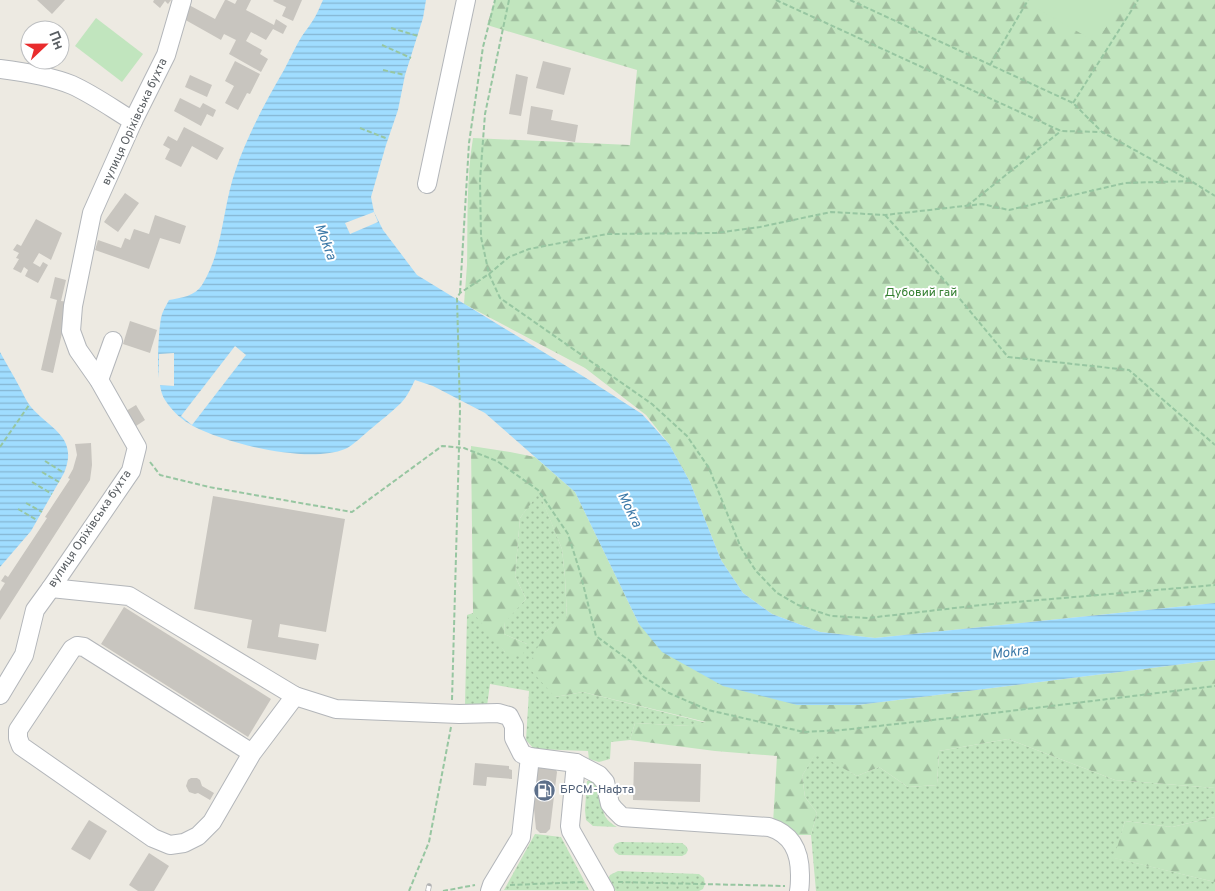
<svg xmlns="http://www.w3.org/2000/svg" width="1215" height="891" font-family="Overpass,sans-serif">
	<defs>
		<pattern id="grass-dots" width="8" height="8" patternUnits="userSpaceOnUse" patternTransform="scale(1.25)"><rect width="8" height="8" fill="#c1e5be"/><path d="M2 2h.1M6 6h.1" fill="none" stroke="#a0bd9e" stroke-width="1.8" stroke-linecap="round"/></pattern>
		<pattern id="forest-firs" width="22" height="20" patternUnits="userSpaceOnUse" patternTransform="scale(1.25)"><rect width="22" height="20" fill="#c1e5be"/><path d="M5 1l3.5 6h-7zM16 11l3.5 6h-7z" fill="#a0bd9e"/></pattern>
		<pattern id="water-rules" width="6" height="5" patternUnits="userSpaceOnUse" patternTransform="scale(1.25)"><rect width="6" height="5" fill="#a0ddff"/><path d="M0 2.5h6" fill="none" stroke="#85b6d2"/></pattern>
	</defs>
	<rect width="100%" height="100%" fill="#edeae2"/>
	<g fill="url(#grass-dots)">
		<polygon points="539,492 562,549 565,577 567,618 545,632 555,697 583,692 707,723 690,726 635,723 630,740 611,742 610,759 599,762 589,759 588,751 534,749 526,740 529,691 490,684 487,706 465,706 467,615 473,613 486,623 505,652 527,644 504,634 505,621 526,599 515,576 520,518"/>
		<polygon points="1008,739 1115,780 1215,788 1215,817 1172,827 1125,821 1115,858 1215,882 1215,891 816,891 811,835 817,813 805,797 802,776 816,752 857,776 879,767 908,787 937,785 939,751"/>
		<path d="M587,781h6l10,10c0,18 -3,26 14,36l-24,-1 -7,-6 -1,-10z"/>
		<polygon points="535,834 561,837 589,890 504,890"/>
		<polygon points="620,842 682,843 686,846 688,850 686,854 682,856 619,855 615,852 613,848 615,844"/>
		<polygon points="618,871 699,874 704,878 705,884 703,889 699,891 617,891 609,889 606,882 610,875"/>
	</g>
	<g fill="url(#forest-firs)">
		<path d="M495,0h720v603l-340,35 -55,-6 -48,-18 -29,-21 -22,-33 -31,-78 -21,-38 -23,-29 -61,-47 -121,-64c1,-13 2,-26 3,-39 1,-43 -1,-85 6,-127l157,7 7,-75 -150,-45z"/>
		<polygon points="471,446 510,452 535,457 575,492 639,624 858,705 1215,660 1215,788 1115,780 1008,739 939,751 937,785 908,787 879,767 857,776 816,753 802,776 805,797 817,813 811,835 794,835 773,823 777,756 715,751 630,740 635,723 690,726 706,722 583,692 555,697 528,667 545,632 567,617 565,577 562,549 539,493 520,518 515,576 526,599 505,622 504,634 527,644 522,657 505,652 484,626 473,613"/>
		<polygon points="1215,817 1215,882 1114,858 1125,821 1172,827"/>
	</g>
	<g fill="#c1e5be">
		<polygon points="1039,0 1124,0 1096,42 1034,7"/>
		<polygon points="96,18 143,54 122,82 75,46"/>
	</g>
	<g fill="url(#water-rules)">
		<path d="M323,0h103l-3,18 -18,57 -7,35 -12,35 -15,52 3,15 9,18 34,45 169,103 56,36 27,30 21,38 31,78 22,33 29,21 48,18 55,6 340,-35v57l-357,45h-61l-74,-19 -61,-34 -23,-28 -64,-132 -90,-79 -52,-27 -18,-6c-4,8 -8,17 -14,23 -9,9 -20,17 -29,25 -8,6 -19,18 -27,21 -37,15 -118,-5 -152,-23 -11,-6 -21,-15 -28,-26 -10,-15 -7,-64 -4,-82 1,-6 5,-12 8,-18 12,-2 26,-4 33,-15 22,-35 20,-78 34,-116 12,-35 30,-68 48,-99 6,-11 11,-23 18,-34 4,-6 9,-12 13,-19 3,-5 5,-11 8,-17z"/>
		<path d="M0,352c6,11 13,23 19,34 4,7 7,15 12,21 19,22 48,30 33,66l-33,58 -31,36z"/>
	</g>
	<g fill="#edeae2">
		<polygon points="374,212 378,222 350,234 345,223"/>
		<polygon points="235,346 246,355 192,425 181,416"/>
		<polygon points="174,353 174,386 159,385 159,354"/>
	</g>
	<g fill="#c8c5bf">
		<polygon points="37,0 65,0 52,14"/>
		<polygon points="154,0 171,0 168,4 165,1 160,8 153,2"/>
		<polygon points="225,0 227,0 235,4 237,0 251,0 246,10 274,25 276,19 287,26 283,34 273,29 266,40 251,32 246,41 262,50 260,54 268,59 261,72 229,54 236,40 224,34 221,40 182,18 189,5 215,19"/>
		<polygon points="274,0 302,0 293,21 282,16 286,7 273,1"/>
		<polygon points="235,61 260,74 250,94 247,93 238,110 225,103 234,86 225,81"/>
		<polygon points="543,61 571,68 564,95 536,88"/>
		<polygon points="516,74 528,77 521,116 509,114"/>
		<polygon points="190,75 212,85 207,97 185,87"/>
		<polygon points="180,98 200,108 203,103 216,110 213,117 207,114 201,126 174,111"/>
		<polygon points="531,106 553,110 551,120 578,125 575,142 527,134"/>
		<polygon points="184,127 224,148 217,160 192,146 181,167 165,159 170,149 163,145 168,136 177,141"/>
		<polygon points="125,193 139,203 118,232 104,222"/>
		<polygon points="155,215 186,226 180,244 160,238 149,269 95,250 98,240 121,248 125,238 130,240 134,229 149,234"/>
		<polygon points="36,219 62,233 51,260 39,253 33,263 40,267 43,262 48,265 38,283 25,276 28,270 24,267 21,273 13,269 19,259 16,258 19,253 13,250 17,244 21,246"/>
		<polygon points="55,277 66,280 61,301 69,302 53,373 41,370 57,300 50,298"/>
		<polygon points="130,321 157,330 150,353 123,344"/>
		<polygon points="136,405 145,420 136,426 126,411"/>
		<polygon points="91,443 92,465 90,480 0,620 0,591 5,583 1,581 5,575 8,577 47,518 45,517 70,479 68,478 73,469 77,455 75,444"/>
		<polygon points="213,496 345,519 326,632 280,624 278,637 319,644 316,660 247,648 252,620 194,609"/>
		<polygon points="124,607 271,699 248,737 101,644"/>
		<polygon points="634,762 701,764 700,802 633,800"/>
		<polygon points="475,763 509,766 509,769 512,770 512,779 487,777 486,786 473,785"/>
		<polygon points="534,764 555,768 557,772 550,829 546,833 540,833 536,829 531,778"/>
		<polygon points="191,778 197,778 200,780 202,786 214,793 210,800 198,793 195,794 189,792 186,786 188,780"/>
		<polygon points="89,820 107,831 90,860 71,849"/>
		<polygon points="149,853 169,866 154,891 138,891 129,885"/>
	</g>
	<g fill="none" stroke-linecap="round" stroke-linejoin="round">
		<defs>
			<g id="minor">
				<path d="M0,69c24,3 49,7 72,16 22,10 41,24 61,36"/>
				<polyline points="427,184 466,0"/>
				<polyline points="99,380 113,341"/>
				<path d="M51,588l78,8 166,100 41,13 123,5 39,-1 11,3 5,10v12l8,16 8,3 46,6 23,12 6,7 5,22 4,5 8,8 147,10c23,7 31,25 31,48 0,6 0,11 -1,16"/>
				<polyline points="0,695 24,655 35,610 51,588 131,471 137,447 99,380 78,350 71,331 73,306 92,213 133,121 166,55 182,0"/>
				<polyline points="252,753 84,647 77,646 72,649 18,730 18,738 21,746 153,838 170,845 184,843 198,836 212,822 252,753 295,696"/>
				<polyline points="576,763 570,826 571,831 605,891"/>
				<polyline points="490,891 492,885 521,837 530,757"/>
			</g>
		</defs>
		<use href="#minor" stroke="#b3b6ba" stroke-width="20"/>
		<g stroke="#97c6a1" stroke-width="2" stroke-dasharray="5 2.5" stroke-linecap="butt">
			<polyline points="509,0 485,114 480,180 481,237 489,274 500,298 652,404 687,436 709,468 741,548 756,571 777,593 798,605 831,616 868,618 981,605 1215,585"/>
			<polyline points="776,0 1061,131 1100,132"/>
			<polyline points="850,0 1073,103 1102,132 1191,181 1215,196"/>
			<polyline points="391,28 418,36"/>
			<polyline points="382,45 411,58"/>
			<polyline points="990,65 1028,0"/>
			<polyline points="383,70 405,75"/>
			<polyline points="1073,103 1138,0"/>
			<polyline points="360,128 388,139"/>
			<polyline points="967,206 1061,131"/>
			<polyline points="885,215 945,281 1008,357 1129,370 1215,445"/>
			<polyline points="460,293 469,143 483,47 495,0"/>
			<polyline points="0,447 29,405"/>
			<polyline points="45,461 64,473"/>
			<polyline points="150,462 160,475 209,487 352,512 442,446 464,448 497,461 538,490 568,534 580,572 596,636 630,661 644,677 669,693 708,710 804,732 842,730 969,716 1215,686"/>
			<polyline points="42,472 59,482"/>
			<polyline points="32,482 52,494"/>
			<polyline points="26,503 42,512"/>
			<polyline points="18,509 37,520"/>
			<polyline points="452,700 460,411 457,298 460,293 489,274 509,257 529,249 607,234 716,233 760,227 831,212 885,215 982,204 1009,210 1125,183 1191,181"/>
			<polyline points="618,882 785,886"/>
			<polyline points="510,885 583,882"/>
			<polyline points="409,891 429,842 451,727"/>
			<polyline points="443,891 475,885"/>
		</g>
		<use href="#minor" stroke="#fff" stroke-width="18"/>
		<defs>
			<polyline id="rail" points="428,891 429,886"/>
		</defs>
		<use href="#rail" stroke="#b1b2b3" stroke-width="5.5"/>
		<use href="#rail" stroke="#fff" stroke-width="4" stroke-dasharray="11" stroke-linecap="butt"/>
	</g>
	<defs>
		<symbol id="fuel-disc" viewBox="-11 -11 22 22"><circle r="9.5" fill="#5c6f8a" stroke="#fff"/><path d="M-5.5-6h7V0h2V4h1.3V-2.5L3-4.5l.8-.8L6-3V5H2.5V1h-1V6h-7ZM-4.2-4.7v3.2H.2V-4.7Z" fill="#fff"/></symbol>
	</defs>
	<g fill-rule="evenodd">
		<use href="#fuel-disc" x="532" y="778" width="25" height="25"/>
	</g>
	<g text-anchor="middle" dominant-baseline="central" stroke-width="4" stroke-linejoin="round" paint-order="stroke">
		<g font-size="12" fill="#5a5f63" stroke="#fff">
			<text transform="translate(135 122) rotate(-65)">вулиця Оріхівська бухта</text>
			<text transform="translate(90 529) rotate(-56)">вулиця Оріхівська бухта</text>
		</g>
		<g font-size="12" fill="#368133" stroke="#fff">
			<text x="921" y="293">Дубовий гай</text>
		</g>
		<g font-size="12" fill="#4e5e75" stroke="#fff" text-anchor="start">
			<text x="560" y="790">БРСМ-Нафта</text>
		</g>
		<g font-size="14" font-style="italic" fill="#3c79a8" stroke="#fff">
			<text transform="translate(325 242) rotate(70)">Mokra</text>
			<text transform="translate(629 510) rotate(64)">Mokra</text>
			<text transform="translate(1010 653) rotate(-7)">Mokra</text>
		</g>
	</g>
	<g transform="translate(45 45) rotate(68)"><circle r="24" fill="#ffffff" stroke="#bdbfc1"/>
	<path d="M0-4L9 19L0 12L-9 19Z" fill="#e92c2d"/>
	<text y="-8" font-size="14" font-weight="bold" text-anchor="middle" fill="#5a5f63">Пн</text>
	</g>
</svg>
